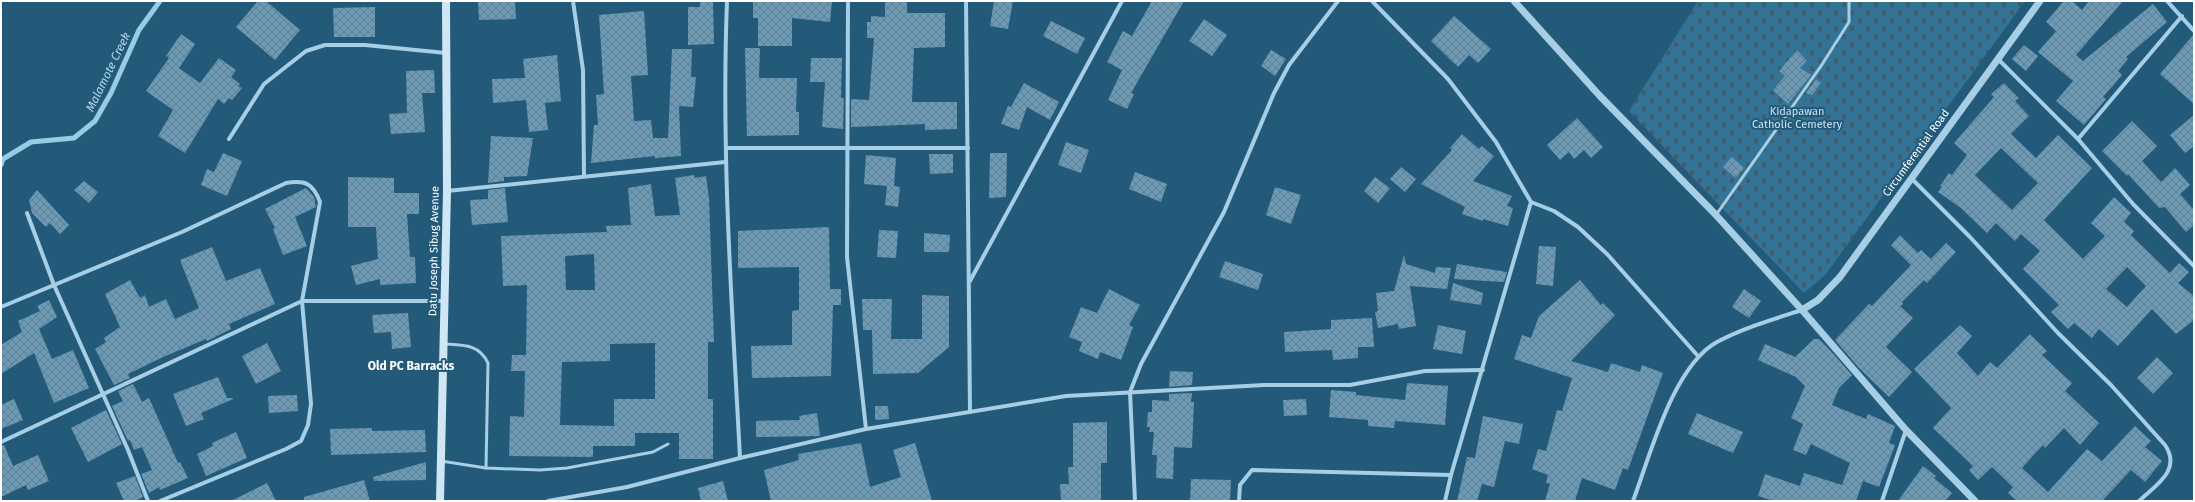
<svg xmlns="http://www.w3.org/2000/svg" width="2195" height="502" font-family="'Fira Sans',sans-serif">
	<defs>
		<pattern id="cemetery-stones" width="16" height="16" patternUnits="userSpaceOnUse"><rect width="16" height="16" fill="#337396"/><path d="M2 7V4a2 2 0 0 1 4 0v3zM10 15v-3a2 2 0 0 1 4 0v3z" fill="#425c6a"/></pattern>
		<pattern id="building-cross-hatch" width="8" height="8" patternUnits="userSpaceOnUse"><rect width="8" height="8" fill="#6c9ab4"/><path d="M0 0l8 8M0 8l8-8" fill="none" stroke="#617f90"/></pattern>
	</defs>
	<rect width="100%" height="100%" fill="#235a7a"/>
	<polygon fill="url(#cemetery-stones)" points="1698,1 2025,1 1825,275 1804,293 1629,111"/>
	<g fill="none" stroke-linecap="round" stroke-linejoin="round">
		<polyline stroke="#9acbe5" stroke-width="5" points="1,165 3,159 31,142 74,138 95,121 111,93 139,30 160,1"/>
	</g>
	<g fill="url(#building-cross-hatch)" fill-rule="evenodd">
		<polygon points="258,1 266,1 300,30 275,60 236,27"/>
		<polygon points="478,1 515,1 516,19 479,20"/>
		<polygon points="700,1 713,1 714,44 688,45 688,7 700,7"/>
		<polygon points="753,1 832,1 830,22 792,18 792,46 758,46 758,18 753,18"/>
		<polygon points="885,1 907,1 907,13 945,13 945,47 914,48 912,102 957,102 957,129 925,130 925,124 851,127 851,99 869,100 874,38 867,38 867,22 871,22 871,16 885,17"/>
		<polygon points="994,1 1013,1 1008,29 990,26"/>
		<polygon points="1152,1 1184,1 1131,93 1134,94 1127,109 1108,100 1122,70 1107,62 1123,31 1132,36"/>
		<polygon points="2064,1 2072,1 2082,10 2089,1 2123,1 2076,55 2083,61 2153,4 2167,22 2126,57 2128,59 2118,71 2122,75 2103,97 2106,99 2084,125 2056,101 2073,81 2038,52 2056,31 2046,22"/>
		<polygon points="375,7 375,37 334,37 333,8"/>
		<polygon points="644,11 648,75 631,76 634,121 651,120 653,138 668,138 672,49 692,49 691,77 696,77 693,107 679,106 681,156 655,158 655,156 591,163 594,125 598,125 596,95 604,94 599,15"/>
		<polygon points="1454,16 1491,49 1478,63 1469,55 1458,67 1431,41"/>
		<polygon points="1204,19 1227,35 1212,56 1189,41"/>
		<polygon points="1051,21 1085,38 1077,54 1043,36"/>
		<polygon points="181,34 195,44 179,68 200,83 219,58 236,70 231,77 240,84 238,86 242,88 232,100 229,98 224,104 218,99 185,153 158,136 173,110 146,91 169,58 166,56"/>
		<polygon points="2194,34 2194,104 2160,74"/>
		<polygon points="2024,45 2038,56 2026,71 2012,59"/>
		<polygon points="745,48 760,48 759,78 797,78 796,112 799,112 799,135 747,136"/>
		<polygon points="1271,50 1286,59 1275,76 1261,66"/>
		<polygon points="1797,50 1807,61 1800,68 1811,75 1788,104 1773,90 1785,76 1779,71"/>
		<polygon points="557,55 561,101 545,103 548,130 529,132 526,100 493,103 492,79 525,78 523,59"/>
		<polygon points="811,58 842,58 841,98 844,98 843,129 822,127 825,82 810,82"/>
		<polygon points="434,70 435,93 422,93 425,132 391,134 389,114 407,113 406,71"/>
		<polygon points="1816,79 1821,83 1812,95 1806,93"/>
		<polygon points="1024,83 1059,102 1050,120 1027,107 1019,130 1001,124 1008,106 1011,107"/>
		<path d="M2004,83l15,15 -4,3 14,15 -18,18 25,24 22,-23 34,33 -48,52 39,39 22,-23 -14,-13 23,-26 17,16 -7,9 10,9 -3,4 39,38 9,-10 10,9 -11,11 16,13v24l-18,14 -24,-25 -34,37 -19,-17 -7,9 -18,-15 -6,6 -17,-17 8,-7 -36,-36 17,-18 -19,-17 -6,7 -19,-18 -9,10 -26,-25 -23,-16 4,-5 -2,-1 9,-13 3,2 15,-20 -13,-12 40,-46 -3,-3zM2001,148l37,35 -26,27 -37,-35zM2127,267l19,19 -19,21 -21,-18z"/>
		<polygon points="2194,115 2194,146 2185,153 2170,135"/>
		<polygon points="1577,118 1603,147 1591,158 1584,150 1574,159 1569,152 1560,160 1547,145"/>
		<polygon points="2132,121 2157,146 2142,161 2161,182 2175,168 2190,185 2180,194 2194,210 2194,225 2186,232 2165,207 2159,208 2128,174 2127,176 2102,151"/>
		<polygon points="1462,134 1479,149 1482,146 1494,156 1473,181 1512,196 1507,206 1513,208 1508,226 1483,219 1483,221 1462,214 1465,207 1421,184 1452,150 1450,148"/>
		<polygon points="491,136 533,138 527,176 504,177 504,181 488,183"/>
		<polygon points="1066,142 1089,150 1081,173 1058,165"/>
		<polygon points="223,153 242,161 227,196 201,185 207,169 214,172"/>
		<polygon points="990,153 1007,153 1006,197 989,198"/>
		<polygon points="929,154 953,154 953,173 930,174"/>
		<polygon points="866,155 896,158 894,186 900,187 898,207 885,205 887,186 864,184"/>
		<polygon points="1732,157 1744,168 1736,178 1723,167"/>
		<polygon points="1401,167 1416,179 1405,192 1390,179"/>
		<polygon points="1135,172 1167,184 1161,202 1129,189"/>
		<path d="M694,175l1,3 11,-2 3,22 5,144h-6v57h5v60h-34v-26h-44v13h-42v11l-84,-1 1,-40 14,1 1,-46h-14l1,-16h14l1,-70 -24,1 -2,-50 106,-4 -1,-6 25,-1 -3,-37 23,-4 4,32 25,-1 -5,-37zM594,254l1,36h-29l-1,-34zM655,343v56h-41v27l-54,-1 2,-63 48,-1v-17z"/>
		<polygon points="348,177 394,178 394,193 419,193 419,214 407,214 410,257 415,257 416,283 380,285 380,279 356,285 351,266 378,259 376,227 348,227"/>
		<polygon points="1375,177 1390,188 1378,203 1364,191"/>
		<polygon points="84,181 98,192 89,203 74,190"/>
		<polygon points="1275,187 1301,195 1291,224 1266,215"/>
		<polygon points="306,188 314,197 316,207 295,217 307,246 283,255 273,229 275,228 265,209"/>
		<polygon points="505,188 508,222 472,225 470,200 488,199 488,190"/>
		<polygon points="37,190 69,225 60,234 50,223 46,227 32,213 29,200"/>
		<polygon points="829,227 830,289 841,289 841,305 833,305 831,376 752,378 751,346 792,345 792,311 799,310 799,267 738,268 738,231"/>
		<polygon points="879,230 898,231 896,258 877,257"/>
		<polygon points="924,233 950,235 949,252 924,252"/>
		<polygon points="1900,235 1918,253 1921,250 1931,259 1946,243 1956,252 1927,283 1924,280 1902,302 1903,304 1900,306 1913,318 1886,347 1912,372 1889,397 1859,368 1835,340 1869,304 1872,306 1911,265 1891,245"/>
		<polygon points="1539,246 1556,247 1553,286 1536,284"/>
		<polygon points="212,247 226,281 260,268 275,304 229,324 231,329 207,341 206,339 161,358 128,374 130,378 114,385 95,349 106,342 104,338 120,327 105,294 130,280 140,298 145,295 149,307 166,299 175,319 199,308 180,260"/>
		<polygon points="1404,255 1406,264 1435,273 1436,267 1451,268 1447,289 1410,286 1416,326 1399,329 1398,324 1378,328 1375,312 1378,311 1376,293 1394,291"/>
		<polygon points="1225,261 1263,274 1258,290 1219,277"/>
		<polygon points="1457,264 1507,272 1504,282 1454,279"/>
		<polygon points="1580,280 1601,305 1603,303 1615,315 1571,361 1608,372 1611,363 1640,372 1642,365 1663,373 1628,470 1623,468 1615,490 1582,478 1575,501 1545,501 1550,484 1546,483 1548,475 1532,469 1538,449 1546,451 1557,410 1562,411 1572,378 1514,359 1522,335 1531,338 1539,316"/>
		<polygon points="1453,283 1483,293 1481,305 1450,300"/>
		<polygon points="1109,289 1140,305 1129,325 1133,327 1121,360 1100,352 1098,359 1079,351 1082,342 1069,337 1081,307 1097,313"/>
		<polygon points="1744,289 1761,301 1749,318 1732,307"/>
		<polygon points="922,295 949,296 949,347 918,373 873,374 872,330 863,330 862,299 892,299 891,339 922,339"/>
		<polygon points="49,300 57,317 39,329 52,359 73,350 89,388 54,403 34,353 1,374 1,345 22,332 18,321 40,311 37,306"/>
		<polygon points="408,313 411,347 392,349 391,332 374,333 372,315"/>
		<polygon points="1372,318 1374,347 1358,347 1358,358 1333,360 1332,350 1285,352 1284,332 1331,329 1331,320"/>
		<polygon points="1438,325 1466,331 1462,354 1433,349"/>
		<polygon points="1960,325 1972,336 1957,353 1978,376 1990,362 1997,368 2030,334 2047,351 2042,355 2072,383 2065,391 2099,423 2080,445 2064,428 2045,448 2043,445 2022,468 2048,492 2087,449 2102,461 2135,426 2151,441 2145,447 2162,461 2145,482 2131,470 2102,501 2017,501 2008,493 2013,487 1992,467 1978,480 1969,470 1973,466 1933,428 1951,408 1914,369"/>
		<polygon points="1814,339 1819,339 1828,348 1852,375 1839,388 1832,405 1866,419 1868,414 1895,426 1889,443 1895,445 1879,487 1863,481 1856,501 1774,501 1758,496 1765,474 1800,486 1804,473 1842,485 1850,463 1811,444 1806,455 1793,450 1803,424 1791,418 1805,386 1796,377 1758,360 1765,344 1795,357"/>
		<polygon points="267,343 281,371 256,384 242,356"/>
		<polygon points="2157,357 2173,373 2153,394 2137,378"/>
		<polygon points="1170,371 1193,372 1192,385 1169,387"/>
		<polygon points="218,377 227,398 233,398 233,399 201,413 204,419 186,426 173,394"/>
		<polygon points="1407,383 1448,386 1445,425 1395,421 1394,428 1368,426 1368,420 1329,417 1331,390 1356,392 1356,395 1405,400"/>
		<polygon points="133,384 142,402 149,398 178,463 180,462 188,478 160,490 159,487 149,493 141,474 152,470 142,447 134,450 130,440 128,441 112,406 123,401 118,391"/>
		<polygon points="1192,393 1191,402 1194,402 1192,448 1174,447 1173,479 1156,478 1157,455 1152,455 1154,432 1149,432 1150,427 1147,427 1148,412 1152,412 1152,400 1169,401 1169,394"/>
		<polygon points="297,395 298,411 269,413 268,396"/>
		<polygon points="14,399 23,420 1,429 1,405"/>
		<polygon points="1306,399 1307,415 1284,416 1283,400"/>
		<polygon points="875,406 888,406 889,419 875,420"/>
		<polygon points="106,410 122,444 88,462 71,428"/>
		<polygon points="817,413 820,436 756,437 756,421 800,420 799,416"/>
		<polygon points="1697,413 1743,432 1733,453 1688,434"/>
		<polygon points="1483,416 1523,424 1519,444 1505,441 1494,487 1482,484 1477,501 1457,501 1467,457 1475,458"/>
		<polygon points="1107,422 1107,463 1101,463 1101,501 1061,501 1060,484 1069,484 1068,467 1073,467 1073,423"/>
		<polygon points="372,428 372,431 425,430 426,452 331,455 330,429"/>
		<polygon points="236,432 247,458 206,476 197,454 213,446 212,443"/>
		<polygon points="861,443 870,487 901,477 893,450 915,443 932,501 771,501 764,470 799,460 798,454"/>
		<polygon points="1,445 4,445 13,466 38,455 49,481 28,490 26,485 1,497"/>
		<polygon points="426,462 426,480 374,481 373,477"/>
		<polygon points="1923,466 1936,476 1934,478 1952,493 1945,501 1898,501"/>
		<polygon points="135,476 143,497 135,501 124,501 116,483"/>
		<polygon points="1191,479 1231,480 1230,501 1190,501"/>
		<polygon points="364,480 370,501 304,501 304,497"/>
		<polygon points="723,481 728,501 701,501 698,488"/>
		<polygon points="267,483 276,501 231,501"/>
	</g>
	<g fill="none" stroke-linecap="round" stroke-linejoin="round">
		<g stroke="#a6cee5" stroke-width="3">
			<polyline points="1716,215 1821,66 1849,22 1849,1"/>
			<path d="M445,344c18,1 34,0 43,19l-2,105"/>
			<polyline points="441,461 486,468 540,470 567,468 653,452 668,444"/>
		</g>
		<g stroke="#a6cee5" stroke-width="4">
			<polyline points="573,1 583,70 584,176"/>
			<path d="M727,1c-6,152 5,304 13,457"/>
			<polyline points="966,1 970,412"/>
			<polyline points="1372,1 1448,79 1496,142 1531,202 1451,475 1445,501"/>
			<polyline points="2167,1 2194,31"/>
			<polyline points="1998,59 2078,139 2133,204 2194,266"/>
			<polyline points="229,139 264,84 306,51 325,45 365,45 446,53"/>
			<polyline points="2078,139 2182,16"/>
			<polyline points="726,148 968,148"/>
			<path d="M1911,178l59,59 88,96 53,52 54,60c17,25 -9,40 -26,56"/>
			<polyline points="447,191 725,162"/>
			<polyline points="1531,202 1554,211 1578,227 1607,254 1698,356"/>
			<polyline points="27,213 54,285 128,450 148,501"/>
			<polyline points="970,281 1122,1"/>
			<path d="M1,307l181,-75 104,-49c19,-3 27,0 34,19l-18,99 9,103 -3,21 -7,16 -15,8 -126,52"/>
			<polyline points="866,429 1066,396 1264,385 1350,385 1425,371 1483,370"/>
			<polyline points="1,442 302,301 444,301"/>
			<polyline points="548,501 627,487 740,458 866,429 847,257 848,1"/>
			<polyline points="1135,501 1130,392 1141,364 1224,212 1274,93 1289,65 1338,1"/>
			<polyline points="1239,501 1240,485 1252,470 1451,475"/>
			<path d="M1633,501c17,-45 40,-135 84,-159 26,-14 57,-23 85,-32"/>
			<polyline points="1882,501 1906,430"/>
		</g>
		<g stroke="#a6cee5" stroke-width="7">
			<polyline points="1514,1 1599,95 1716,215 1802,310 1906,430 1975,501"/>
			<polyline points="1802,310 1818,300 1840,277 2040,1"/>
		</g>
		<polyline stroke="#cfe6f4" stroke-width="8" points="440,501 447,191 446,1"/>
	</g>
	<g text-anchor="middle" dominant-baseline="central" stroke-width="4" stroke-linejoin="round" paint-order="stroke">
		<g font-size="11" fill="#c8e4f4" stroke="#235a7a">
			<text x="1797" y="111">Kidapawan<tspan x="1797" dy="13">Catholic Cemetery</tspan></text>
		</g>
		<g font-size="11" fill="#fff" stroke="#235a7a">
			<text transform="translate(1916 153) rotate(-54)">Circumferential Road</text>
			<text transform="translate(434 251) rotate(-89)">Datu Joseph Sibug Avenue</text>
		</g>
		<g font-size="12" font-style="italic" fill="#b1d7ed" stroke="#235a7a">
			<text transform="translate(108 72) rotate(-64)">Malamote Creek</text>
		</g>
		<g font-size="12" font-weight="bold" fill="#fff" stroke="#235a7a">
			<text x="411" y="366">Old PC Barracks</text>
		</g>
	</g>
	<rect width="2195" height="502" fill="none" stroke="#ffffff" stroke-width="4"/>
</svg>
